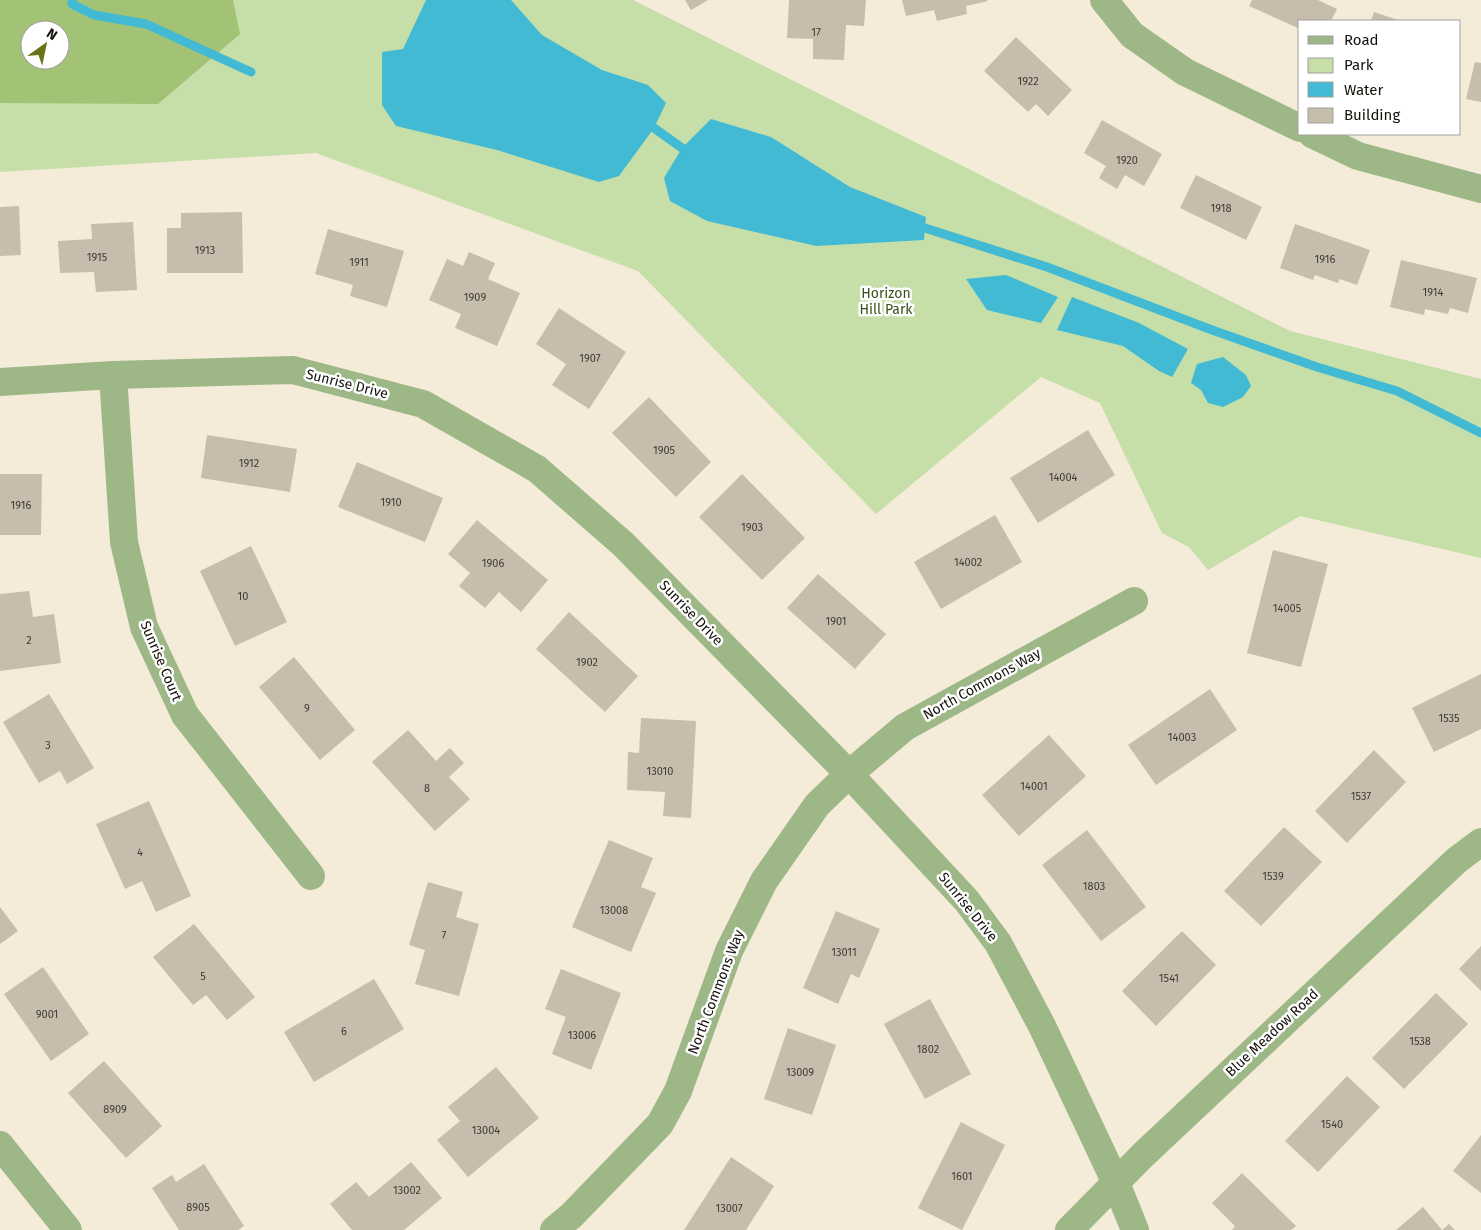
<svg xmlns="http://www.w3.org/2000/svg" width="1481" height="1230" font-family="'Fira Sans',sans-serif">
	<rect width="100%" height="100%" fill="#f4ebd9"/>
	<path fill="#c6dea7" fill-rule="evenodd" d="M0,0h633l657,331 191,48v179l-181,-42 -92,54 -19,-23 -27,-14 -62,-130 -59,-26 -165,137 -238,-243 -322,-118 -316,19zM30,30h30v30h-30z"/>
	<path fill="#a2c375" fill-rule="evenodd" d="M0,0h233l7,34 -82,70 -158,-1zM30,30h30v30h-30z"/>
	<g fill="#42bad4">
		<polygon points="426,0 511,0 542,35 602,70 648,85 666,103 654,128 619,176 599,182 497,150 396,126 382,105 382,52 403,49"/>
		<polygon points="711,119 771,137 850,187 926,217 924,240 816,246 707,221 670,201 664,178 682,148"/>
		<polygon points="1006,275 1058,297 1041,323 987,310 966,279"/>
		<polygon points="1072,297 1139,323 1188,349 1172,377 1159,371 1123,346 1057,330"/>
		<polygon points="1223,357 1246,375 1251,386 1243,397 1223,407 1208,403 1201,390 1191,383 1197,364"/>
	</g>
	<g fill="none" stroke-linecap="round" stroke-linejoin="round">
		<g stroke="#42bad4" stroke-width="9">
			<polyline points="72,0 72,4 94,15 146,24 251,72"/>
			<polyline points="654,128 682,148"/>
			<polyline points="925,228 1047,267 1212,330 1317,367 1397,391 1481,433"/>
		</g>
	</g>
	<g fill="#c6bdad">
		<polygon points="685,0 708,0 691,10"/>
		<polygon points="789,0 866,0 864,26 846,25 844,60 813,59 813,39 787,38"/>
		<polygon points="902,0 987,0 988,1 966,6 967,14 937,21 934,10 906,16"/>
		<polygon points="1252,0 1318,0 1337,9 1331,21 1300,21 1300,29 1249,6"/>
		<polygon points="1374,12 1401,21 1371,21"/>
		<polygon points="1016,37 1072,90 1048,116 1036,104 1028,112 984,71"/>
		<polygon points="1475,62 1481,63 1481,102 1466,99"/>
		<polygon points="1102,120 1162,154 1144,186 1125,175 1117,189 1099,178 1106,166 1084,153"/>
		<polygon points="1196,175 1262,207 1246,240 1180,208"/>
		<polygon points="19,206 21,255 0,256 0,207"/>
		<polygon points="242,212 243,273 167,273 167,228 181,228 181,213"/>
		<polygon points="133,222 137,290 96,292 94,272 60,273 58,241 92,239 91,224"/>
		<polygon points="1295,224 1370,250 1357,285 1340,279 1338,283 1315,275 1313,280 1280,268"/>
		<polygon points="328,229 404,251 387,307 350,296 353,285 315,274"/>
		<polygon points="469,252 495,263 488,279 520,293 497,346 455,328 461,314 429,300 447,259 463,266"/>
		<polygon points="1401,260 1477,278 1468,313 1450,308 1448,314 1425,309 1424,315 1390,307"/>
		<polygon points="559,308 626,352 589,409 552,385 566,364 536,344"/>
		<polygon points="649,397 711,462 676,497 612,433"/>
		<polygon points="1088,430 1115,475 1038,523 1010,478"/>
		<polygon points="207,435 297,449 290,492 201,478"/>
		<polygon points="357,462 443,498 425,542 338,507"/>
		<polygon points="0,474 42,474 41,535 0,535"/>
		<polygon points="742,474 805,538 762,580 699,517"/>
		<polygon points="995,515 1022,562 941,609 914,562"/>
		<polygon points="477,520 548,580 521,612 499,592 485,608 459,586 470,573 448,554"/>
		<polygon points="251,546 287,622 235,646 200,571"/>
		<polygon points="1273,550 1328,564 1301,667 1247,653"/>
		<polygon points="818,574 886,634 855,669 787,608"/>
		<polygon points="29,591 33,617 54,614 61,663 0,671 0,594"/>
		<polygon points="569,612 638,676 605,712 536,649"/>
		<polygon points="294,657 355,730 320,760 259,687"/>
		<polygon points="1481,674 1481,729 1434,752 1412,708"/>
		<polygon points="1210,689 1237,730 1156,785 1128,745"/>
		<polygon points="49,694 94,768 67,784 60,771 39,783 3,722"/>
		<polygon points="641,718 696,721 691,818 663,816 665,792 627,790 628,752 639,753"/>
		<polygon points="408,730 436,761 450,748 464,763 449,777 470,799 435,831 372,762"/>
		<polygon points="1049,735 1086,776 1019,836 982,795"/>
		<polygon points="1374,750 1406,782 1347,843 1315,811"/>
		<polygon points="149,801 191,896 156,912 142,881 125,889 96,824"/>
		<polygon points="1284,827 1322,862 1261,926 1224,891"/>
		<polygon points="1087,830 1146,907 1101,941 1042,865"/>
		<polygon points="609,840 653,858 641,887 656,893 631,952 572,927"/>
		<polygon points="428,882 463,892 456,917 479,924 459,996 415,984 425,950 409,945"/>
		<polygon points="0,907 18,931 0,944"/>
		<polygon points="836,911 880,929 859,978 851,974 838,1004 803,988"/>
		<polygon points="194,924 255,997 227,1020 206,995 193,1005 153,957"/>
		<polygon points="1182,931 1216,965 1156,1026 1122,991"/>
		<polygon points="1481,946 1481,991 1459,969"/>
		<polygon points="43,967 89,1034 51,1061 4,994"/>
		<polygon points="561,969 621,993 591,1070 552,1054 566,1017 545,1009"/>
		<polygon points="374,979 404,1029 314,1082 284,1032"/>
		<polygon points="1436,993 1468,1024 1404,1089 1372,1058"/>
		<polygon points="930,999 971,1074 925,1099 884,1024"/>
		<polygon points="788,1028 836,1045 812,1115 764,1099"/>
		<polygon points="104,1061 162,1126 126,1158 68,1093"/>
		<polygon points="496,1067 539,1118 468,1177 437,1140 460,1121 448,1107"/>
		<polygon points="1347,1076 1380,1107 1318,1172 1285,1141"/>
		<polygon points="961,1122 1005,1145 962,1230 918,1208"/>
		<polygon points="1481,1135 1481,1193 1453,1171"/>
		<polygon points="731,1157 774,1186 746,1230 684,1230"/>
		<polygon points="411,1162 442,1198 404,1230 352,1230 330,1204 356,1182 369,1197"/>
		<polygon points="204,1164 244,1226 238,1230 179,1230 152,1188 172,1175 176,1182"/>
		<polygon points="1242,1173 1296,1226 1291,1230 1232,1230 1235,1226 1212,1203"/>
		<polygon points="1423,1207 1442,1230 1449,1224 1455,1230 1396,1230"/>
	</g>
	<g fill="none" stroke-linecap="round" stroke-linejoin="round">
		<g stroke="#9db886" stroke-width="28">
			<polyline points="1104,0 1132,35 1185,72 1300,128"/>
			<polyline points="1312,134 1358,156 1481,189"/>
			<polyline points="113,375 124,542 144,627 185,715 311,876"/>
			<polyline points="0,382 113,375 293,370 423,404 537,469 623,544 849,774 967,901 998,943 1042,1026 1116,1183 1135,1230"/>
			<polyline points="0,1145 68,1230"/>
			<polyline points="554,1230 572,1215 660,1124 678,1091 729,951 764,881 817,805 849,774 905,727 1134,601"/>
			<polyline points="1069,1230 1143,1155 1457,860 1481,842"/>
		</g>
	</g>
	<g text-anchor="middle" dominant-baseline="central" stroke-width="5" stroke-linejoin="round" paint-order="stroke">
		<g font-size="11" fill="#403c34">
			<text x="816" y="32">17</text>
			<text x="1028" y="81">1922</text>
			<text x="1127" y="160">1920</text>
			<text x="1221" y="208">1918</text>
			<text x="205" y="250">1913</text>
			<text x="97" y="257">1915</text>
			<text x="1325" y="259">1916</text>
			<text x="359" y="262">1911</text>
			<text x="1433" y="292">1914</text>
			<text x="475" y="297">1909</text>
			<text x="590" y="358">1907</text>
			<text x="664" y="450">1905</text>
			<text x="249" y="463">1912</text>
			<text x="1063" y="477">14004</text>
			<text x="391" y="502">1910</text>
			<text x="21" y="505">1916</text>
			<text x="752" y="527">1903</text>
			<text x="968" y="562">14002</text>
			<text x="493" y="563">1906</text>
			<text x="243" y="596">10</text>
			<text x="1287" y="608">14005</text>
			<text x="836" y="621">1901</text>
			<text x="29" y="640">2</text>
			<text x="587" y="662">1902</text>
			<text x="307" y="708">9</text>
			<text x="1449" y="718">1535</text>
			<text x="1182" y="737">14003</text>
			<text x="48" y="745">3</text>
			<text x="660" y="771">13010</text>
			<text x="1034" y="786">14001</text>
			<text x="427" y="788">8</text>
			<text x="1361" y="796">1537</text>
			<text x="140" y="852">4</text>
			<text x="1273" y="876">1539</text>
			<text x="1094" y="886">1803</text>
			<text x="614" y="910">13008</text>
			<text x="444" y="935">7</text>
			<text x="844" y="952">13011</text>
			<text x="203" y="976">5</text>
			<text x="1169" y="978">1541</text>
			<text x="47" y="1014">9001</text>
			<text x="344" y="1031">6</text>
			<text x="582" y="1035">13006</text>
			<text x="1420" y="1041">1538</text>
			<text x="928" y="1049">1802</text>
			<text x="800" y="1072">13009</text>
			<text x="115" y="1109">8909</text>
			<text x="1332" y="1124">1540</text>
			<text x="486" y="1130">13004</text>
			<text x="962" y="1176">1601</text>
			<text x="407" y="1190">13002</text>
			<text x="198" y="1207">8905</text>
			<text x="729" y="1208">13007</text>
		</g>
		<g font-size="14" fill="#3b5019" stroke="#fff">
			<text x="886" y="293">Horizon<tspan x="886" dy="16">Hill Park</tspan></text>
		</g>
		<g font-size="14" fill="#14110b" stroke="#fff">
			<text transform="translate(347 384) rotate(14)">Sunrise Drive</text>
			<text transform="translate(691 613) rotate(46)">Sunrise Drive</text>
			<text transform="translate(161 661) rotate(67)">Sunrise Court</text>
			<text transform="translate(982 684) rotate(-29)">North Commons Way</text>
			<text transform="translate(968 907) rotate(51)">Sunrise Drive</text>
			<text transform="translate(716 992) rotate(-69)">North Commons Way</text>
			<text transform="translate(1272 1033) rotate(-43)">Blue Meadow Road</text>
		</g>
	</g>
	<rect x="1298" y="20" width="162" height="115" fill="#ffffff" stroke="#a1a09d"/>
	<rect x="1308" y="36" width="25" height="8" fill="#9db886" stroke="#a1a09d"/>
	<text x="1344" y="45" font-size="15" fill="#14110b">Road</text>
	<rect x="1308" y="58" width="25" height="15" fill="#c6dea7" stroke="#a1a09d"/>
	<text x="1344" y="70" font-size="15" fill="#14110b">Park</text>
	<rect x="1308" y="82" width="25" height="15" fill="#42bad4" stroke="#a1a09d"/>
	<text x="1344" y="95" font-size="15" fill="#14110b">Water</text>
	<rect x="1308" y="108" width="25" height="15" fill="#c6bdad" stroke="#a1a09d"/>
	<text x="1344" y="120" font-size="15" fill="#14110b">Building</text>
	<g transform="translate(45 45) rotate(33)"><circle r="24" fill="#ffffff" stroke="#a1a09d"/>
	<path d="M0-4L9 19L0 12L-9 19Z" fill="#6a7219"/>
	<text y="-8" font-size="14" font-weight="bold" text-anchor="middle" fill="#14110b">N</text>
	</g>
</svg>
